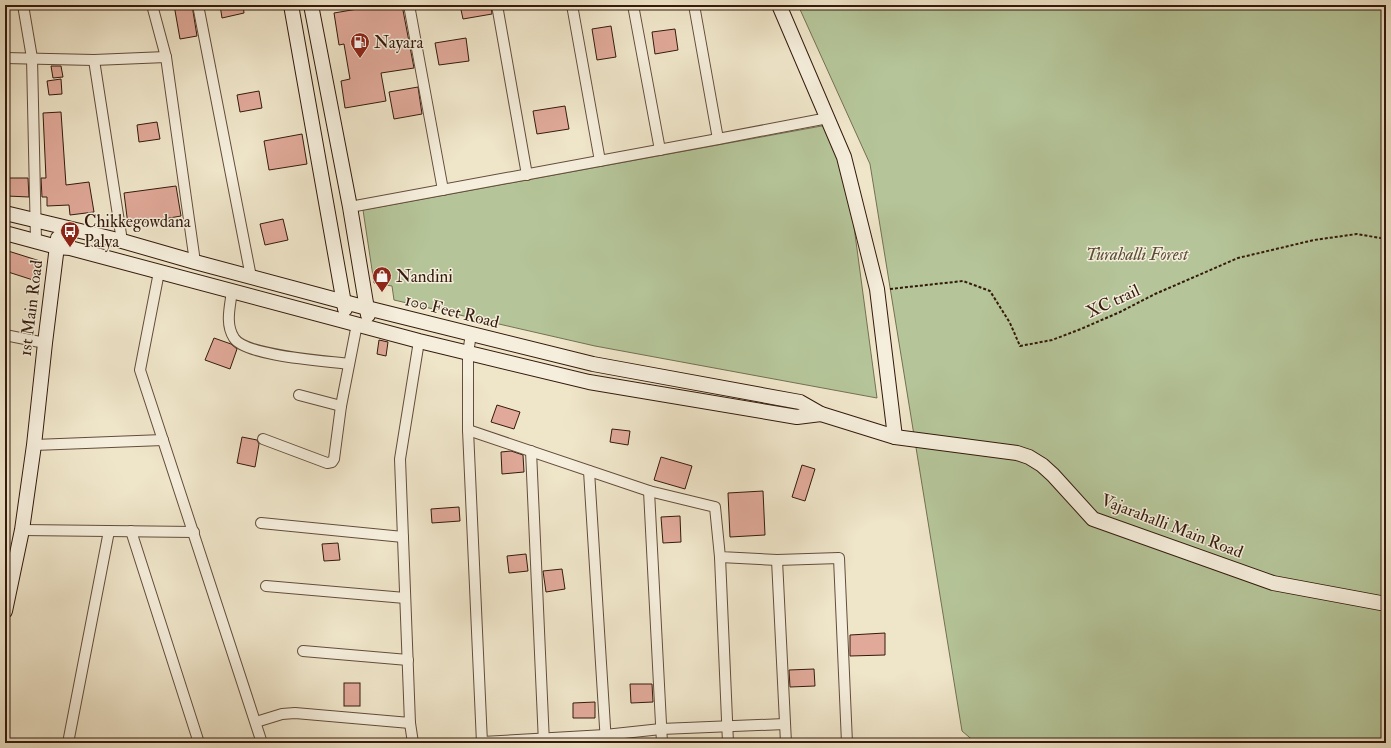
<svg xmlns="http://www.w3.org/2000/svg" width="1391" height="748" font-family="'IM FELL Double Pica',serif">
	<rect width="100%" height="100%" fill="#efe5c9"/>
	<filter id="stains"><feTurbulence type="fractalNoise" baseFrequency=".005" numOctaves="4"/><feColorMatrix values="0 0 0 0 .2 0 0 0 0 .09 0 0 0 0 .02 0 0 0 .5 -.17"/></filter>
	<radialGradient id="worn" r=".72"><stop offset=".6" stop-color="#630" stop-opacity="0"/><stop offset="1" stop-color="#630" stop-opacity=".3"/></radialGradient>
	<g fill="#b5c599" stroke="#747052">
		<polygon points="798,5 1386,5 1386,743 976,743 962,731 870,164"/>
		<polygon points="827,125 846,167 877,398 595,346 394,300 392,286 374,283 363,210"/>
	</g>
	<g fill="#e0a999" stroke="#341a0c">
		<polygon points="174,5 192,5 197,36 180,39"/>
		<polygon points="220,5 243,5 244,13 222,18"/>
		<polygon points="381,5 402,5 414,68 381,73 386,101 345,108 341,81 350,79 344,44 339,45 334,13"/>
		<polygon points="460,5 491,5 492,14 463,19"/>
		<polygon points="611,26 616,57 597,60 592,29"/>
		<polygon points="675,29 678,50 655,54 652,32"/>
		<polygon points="466,38 469,61 439,65 435,43"/>
		<polygon points="51,66 61,66 63,77 53,78"/>
		<polygon points="61,79 62,94 49,95 47,81"/>
		<polygon points="418,87 422,114 394,119 389,92"/>
		<polygon points="259,91 262,108 240,112 237,95"/>
		<polygon points="565,106 569,129 537,134 533,111"/>
		<polygon points="61,112 66,185 89,182 94,212 70,215 69,205 47,206 47,197 42,197 41,178 46,178 43,113"/>
		<polygon points="157,122 160,139 139,142 137,125"/>
		<polygon points="302,134 307,164 269,170 264,141"/>
		<polygon points="6,178 28,178 29,197 7,196"/>
		<polygon points="176,186 181,216 128,225 124,193"/>
		<polygon points="283,219 288,240 265,245 260,224"/>
		<polygon points="5,250 40,261 33,280 5,271"/>
		<polygon points="214,338 231,344 237,349 230,369 205,360"/>
		<polygon points="379,340 388,342 386,356 377,354"/>
		<polygon points="497,405 520,412 514,429 491,422"/>
		<polygon points="612,429 630,431 628,445 610,442"/>
		<polygon points="242,437 257,440 259,444 255,467 237,463"/>
		<polygon points="511,451 523,455 524,472 502,474 501,452"/>
		<polygon points="661,457 692,466 685,489 654,480"/>
		<polygon points="802,465 815,469 805,501 792,497"/>
		<polygon points="763,491 765,535 730,537 728,493"/>
		<polygon points="459,507 460,521 432,523 431,509"/>
		<polygon points="680,516 681,542 663,543 661,517"/>
		<polygon points="338,543 340,560 324,561 322,544"/>
		<polygon points="526,554 528,571 509,573 507,556"/>
		<polygon points="562,569 565,589 546,592 543,571"/>
		<polygon points="885,633 885,655 850,656 850,635"/>
		<polygon points="814,669 815,686 790,687 789,670"/>
		<rect x="344" y="683" width="16" height="23"/>
		<polygon points="630,684 652,684 653,702 631,703"/>
		<polygon points="595,702 595,718 573,718 573,703"/>
	</g>
	<g fill="none" stroke-linecap="round" stroke-linejoin="round">
		<defs>
			<g id="street">
				<polyline points="23,5 32,58 36,241"/>
				<polyline points="152,5 166,57 195,262"/>
				<polyline points="198,5 251,277"/>
				<polyline points="409,5 443,190"/>
				<polyline points="497,5 527,175"/>
				<polyline points="572,5 600,161"/>
				<polyline points="633,5 660,150"/>
				<polyline points="694,5 718,139"/>
				<polyline points="5,58 94,60 166,57"/>
				<polyline points="94,60 122,241"/>
				<polyline points="350,207 718,139 828,118"/>
				<polyline points="159,272 140,370 262,743"/>
				<path d="M232,291c-2,16 -7,33 2,47 11,18 92,23 115,26"/>
				<polyline points="471,334 468,353 468,430 482,743"/>
				<polyline points="5,335 45,343"/>
				<polyline points="299,395 341,406"/>
				<polyline points="468,430 649,491 715,507 720,557 777,560 839,558 847,743"/>
				<polyline points="263,439 327,463 332,462 334,459 341,406 357,324"/>
				<polyline points="34,445 163,440"/>
				<polyline points="531,451 544,743"/>
				<polyline points="589,471 606,743"/>
				<polyline points="649,491 662,743"/>
				<polyline points="261,523 403,537"/>
				<polyline points="22,530 194,532"/>
				<polyline points="131,531 199,743"/>
				<polyline points="720,557 728,743"/>
				<polyline points="777,560 786,743"/>
				<polyline points="266,586 405,598"/>
				<polyline points="303,651 408,660"/>
				<polyline points="256,722 282,714 295,713 410,723 400,459 419,341"/>
				<polyline points="410,723 413,743"/>
				<polyline points="482,742 605,735 661,729 785,724"/>
				<polyline points="68,743 109,531"/>
			</g>
			<g id="secondary">
				<polyline points="291,5 345,309"/>
				<polyline points="311,5 350,207 368,315"/>
				<polyline points="779,5 844,157 877,289 895,437"/>
				<polyline points="5,213 122,241 195,262 367,308 593,364 800,402 821,414 895,437 1017,453 1029,457 1042,465 1053,475 1093,519 1273,583 1386,604"/>
				<polyline points="5,233 57,247 70,248 419,341 589,382 797,417 821,414"/>
				<polyline points="5,611 22,530 34,445 45,343 58,238"/>
			</g>
		</defs>
		<use href="#street" stroke="#634d3b" stroke-width="12"/>
		<use href="#secondary" stroke="#341a0c" stroke-width="16"/>
		<polyline stroke="#341a0c" stroke-width="2" stroke-dasharray="3 2" stroke-linecap="butt" points="890,289 963,281 990,291 1010,323 1020,346 1052,340 1081,329 1120,312 1155,294 1238,258 1314,240 1357,234 1386,239"/>
		<use href="#street" stroke="#f5eedc" stroke-width="10"/>
		<use href="#secondary" stroke="#f5eedc" stroke-width="14"/>
	</g>
	<defs>
		<symbol id="fuel-pin" viewBox="-11 -11 22 30"><path d="M0 17L-7.5 6A9.5 9.5 0 1 1 7.5 6Z" fill="#8f2418" stroke="#f5eedc"/><path d="M-5.5-6h7V0h2V4h1.3V-2.5L3-4.5l.8-.8L6-3V5H2.5V1h-1V6h-7ZM-4.2-4.7v3.2H.2V-4.7Z" fill="#fff"/></symbol>
		<symbol id="bus-pin" viewBox="-11 -11 22 30"><path d="M0 17L-7.5 6A9.5 9.5 0 1 1 7.5 6Z" fill="#8f2418" stroke="#f5eedc"/><path d="M-5-6H5V4H4V6H2V4H-2V6H-4V4H-5ZM-3.5-4V0h7V-4ZM-3.5 1.2v1.5H-2V1.2ZM2 1.2v1.5H3.5V1.2Z" fill="#fff"/></symbol>
		<symbol id="shop-pin" viewBox="-11 -11 22 30"><path d="M0 17L-7.5 6A9.5 9.5 0 1 1 7.5 6Z" fill="#8f2418" stroke="#f5eedc"/><path d="M-5-2.5h2.3a2.7 3.5 0 0 1 5.4 0H5L5.5 6h-11ZM-1.5-2.5h3a1.5 2.3 0 0 0-3 0Z" fill="#fff"/></symbol>
	</defs>
	<g fill-rule="evenodd">
		<use href="#fuel-pin" x="349" y="31" width="22" height="30"/>
		<use href="#bus-pin" x="59" y="220" width="22" height="30"/>
		<use href="#shop-pin" x="371" y="265" width="22" height="30"/>
	</g>
	<g text-anchor="middle" dominant-baseline="central" stroke-width="3" stroke-linejoin="round" paint-order="stroke">
		<g font-size="17" fill="#341a0c" stroke="#f5eedc" text-anchor="start">
			<text x="374" y="42">Nayara</text>
			<text x="84" y="221">Chikkegowdana<tspan x="84" dy="20">Palya</tspan></text>
			<text x="396" y="276">Nandini</text>
		</g>
		<g font-size="17" font-style="italic" fill="#5b4d36" stroke="#f5eedc">
			<text x="1137" y="254">Turahalli Forest</text>
		</g>
		<g font-size="17" fill="#341a0c" stroke="#f5eedc">
			<text transform="translate(1113 301) rotate(-25)">XC trail</text>
			<text transform="translate(31 308) rotate(-83)">1st Main Road</text>
			<text transform="translate(452 311) rotate(14)">100 Feet Road</text>
			<text transform="translate(1172 526) rotate(21)">Vajarahalli Main Road</text>
		</g>
	</g>
	<rect width="1391" height="748" fill="none" stroke="#efe5c9" stroke-width="20"/>
	<rect x="6" y="6" width="1379" height="736" fill="none" stroke="#341a0c" stroke-width="2"/>
	<rect x="10" y="10" width="1371" height="728" fill="none" stroke="#341a0c"/>
	<rect width="100%" height="100%" filter="url(#stains)"/>
	<rect width="100%" height="100%" fill="url(#worn)"/>
</svg>
